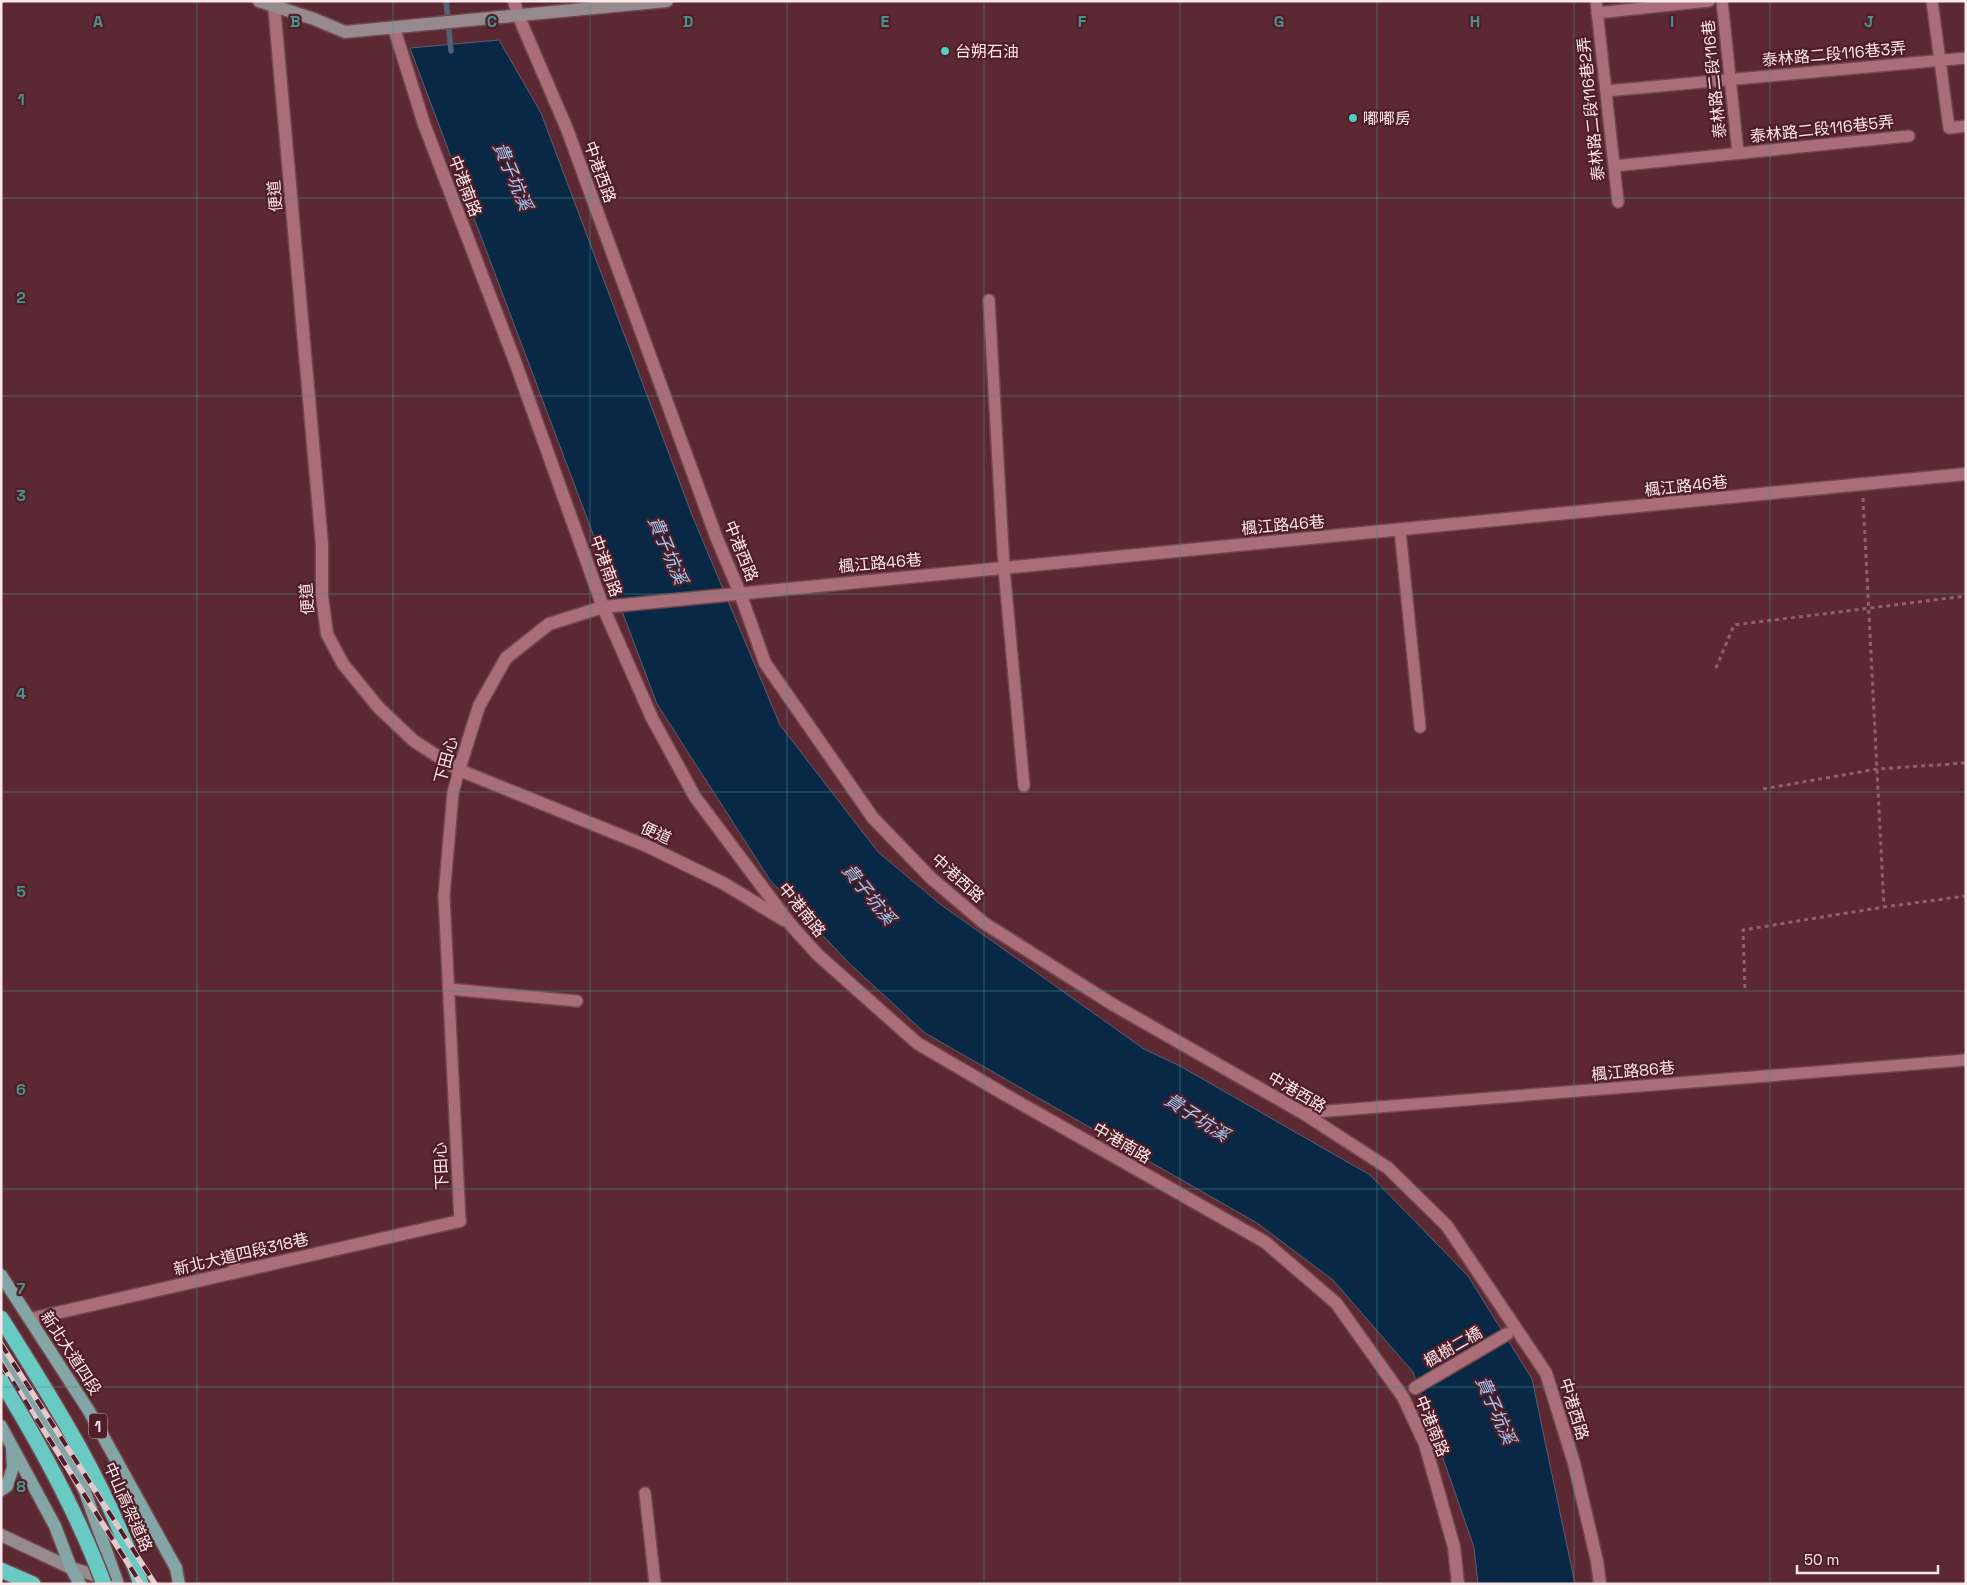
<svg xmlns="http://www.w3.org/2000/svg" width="1967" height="1585" font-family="'Space Grotesk','Noto Sans TC',sans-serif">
	<rect width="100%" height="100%" fill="#5c2832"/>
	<polygon fill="#082845" stroke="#526276" points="499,40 541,113 692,515 780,725 878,852 940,904 1144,1049 1180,1066 1370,1175 1468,1276 1532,1379 1575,1584 1478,1584 1474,1547 1413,1372 1333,1280 1257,1223 925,1033 850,964 770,880 657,704 410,48"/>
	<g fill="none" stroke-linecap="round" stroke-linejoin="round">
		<polyline stroke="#526276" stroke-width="5.5" points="446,1 451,51"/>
		<defs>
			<g id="lane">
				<polyline points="1596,1 1618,202"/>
				<polyline points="1722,1 1738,153"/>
				<polyline points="1932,1 1949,128 1966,126"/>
				<polyline points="1597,13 1709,1"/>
				<polyline points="1606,91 1966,58"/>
				<polyline points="1614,166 1909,136"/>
				<polyline points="989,300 1004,568 1024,786"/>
				<polyline points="1400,530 1420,727"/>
				<polyline points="459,770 453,793 444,896 460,1221"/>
				<polyline points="449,989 577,1001"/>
				<polyline points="1303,1113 1966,1060"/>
				<polyline points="645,1493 655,1584"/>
			</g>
			<g id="street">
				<polyline points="514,1 518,15 567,129 717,539 740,593 765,663 873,818 931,878 984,923 1112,1004 1303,1113 1388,1168 1447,1226 1546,1373 1574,1463 1597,1561 1600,1584"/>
				<polyline points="274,5 322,545 322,596 327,634 343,664 379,708 414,741 459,770 647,846 723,883 784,920"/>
				<polyline points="394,28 424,124 516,364 603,607 652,718 695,797 790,924 818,955 917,1043 1004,1094 1265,1242 1336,1303 1403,1397 1425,1444 1454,1547 1458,1584"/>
				<polyline points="459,770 479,706 506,658 549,624 603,607 1966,474"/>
				<polyline points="234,1258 235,1272"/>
				<polyline points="30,1319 460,1221"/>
				<polyline points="1415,1388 1507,1334"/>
			</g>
			<g id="secondary">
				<polyline points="259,1 314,19 345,32 667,1"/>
				<polyline points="1,1535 71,1568 107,1579"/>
			</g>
			<g id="primary">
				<polyline points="1,1275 89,1411 176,1568 179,1584"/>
				<polyline points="1,1352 71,1463 85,1492 118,1584"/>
				<polyline points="1,1426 55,1526 71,1568 80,1584"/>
				<polyline points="1,1490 7,1486 13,1467 12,1449"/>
			</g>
			<g id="highway">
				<path d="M1,1318c55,87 106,168 140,266"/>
				<polyline points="1,1570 33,1584"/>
			</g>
		</defs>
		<use href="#lane" stroke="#704750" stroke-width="14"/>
		<use href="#street" stroke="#704750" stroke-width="15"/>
		<use href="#secondary" stroke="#704750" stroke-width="15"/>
		<use href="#primary" stroke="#704750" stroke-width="15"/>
		<use href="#highway" stroke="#704750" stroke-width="18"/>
		<g stroke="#8d636b" stroke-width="3" stroke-dasharray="4 4" stroke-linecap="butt">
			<polyline points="1863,498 1884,907"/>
			<polyline points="1716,668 1734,625 1966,596"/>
			<polyline points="1763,789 1877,769 1966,763"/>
			<polyline points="1745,988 1743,930 1884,907 1966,896"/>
		</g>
		<use href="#lane" stroke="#a96e77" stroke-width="11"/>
		<use href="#street" stroke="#a96e77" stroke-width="12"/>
		<use href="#secondary" stroke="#968a8e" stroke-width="12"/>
		<use href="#primary" stroke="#83a5a5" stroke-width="12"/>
		<use href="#highway" stroke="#69cac4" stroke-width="15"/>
		<defs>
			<g id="rail">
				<polyline points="1,1344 155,1584"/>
				<polyline points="1,1363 141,1584"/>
			</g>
		</defs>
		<use href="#rail" stroke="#e3c9cc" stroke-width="5.5"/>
		<use href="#rail" stroke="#501e28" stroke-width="4" stroke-dasharray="11" stroke-linecap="butt"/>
		<defs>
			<path id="highway-bridge" d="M1,1381c40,65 76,131 103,203"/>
		</defs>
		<use href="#highway-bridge" stroke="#704750" stroke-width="18" stroke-linecap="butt"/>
		<use href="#highway-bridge" stroke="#69cac4" stroke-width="15"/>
	</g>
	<path fill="none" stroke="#4a928d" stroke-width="1" stroke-opacity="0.55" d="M197,1v1583M393,1v1583M590,1v1583M787,1v1583M984,1v1583M1180,1v1583M1377,1v1583M1574,1v1583M1770,1v1583M1,198h1965M1,396h1965M1,594h1965M1,792h1965M1,991h1965M1,1189h1965M1,1387h1965"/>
	<g fill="#55cdc6" stroke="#501e28" stroke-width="2">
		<circle cx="945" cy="51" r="5"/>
		<circle cx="1353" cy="118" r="5"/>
	</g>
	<g text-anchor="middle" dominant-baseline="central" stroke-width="4.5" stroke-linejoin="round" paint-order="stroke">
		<rect fill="#501e28" stroke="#c9abb0" stroke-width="1" x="89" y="1413.5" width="18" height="25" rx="4"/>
		<g font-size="15" font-weight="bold" fill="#fde8ea">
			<text x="98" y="1426">1</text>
		</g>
		<g font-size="16" fill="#fde8ea" stroke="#501e28" text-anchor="start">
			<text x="955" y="51">台朔石油</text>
			<text x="1363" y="118">嘟嘟房</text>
		</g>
		<g font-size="16" fill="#fde8ea" stroke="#501e28">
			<text transform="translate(1834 54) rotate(-5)">泰林路二段116巷3弄</text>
			<text transform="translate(1714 79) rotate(-96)">泰林路二段116巷</text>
			<text transform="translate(1591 109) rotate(-96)">泰林路二段116巷2弄</text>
			<text transform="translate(1822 129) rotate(-6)">泰林路二段116巷5弄</text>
			<text transform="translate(600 172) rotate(70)">中港西路</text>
			<text transform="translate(465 186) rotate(69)">中港南路</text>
			<text transform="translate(275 196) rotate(-95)">便道</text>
			<text transform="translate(1686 486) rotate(-6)">楓江路46巷</text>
			<text transform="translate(1283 525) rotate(-5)">楓江路46巷</text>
			<text transform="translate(741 551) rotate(68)">中港西路</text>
			<text transform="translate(880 563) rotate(-5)">楓江路46巷</text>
			<text transform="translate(606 566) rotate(70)">中港南路</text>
			<text transform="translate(307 599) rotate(-94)">便道</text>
			<text transform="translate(446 760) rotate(-75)">下田心</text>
			<text transform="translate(656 833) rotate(24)">便道</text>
			<text transform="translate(958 878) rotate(42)">中港西路</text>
			<text transform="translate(802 910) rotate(51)">中港南路</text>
			<text transform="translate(1633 1071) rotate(-5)">楓江路86巷</text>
			<text transform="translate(1297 1092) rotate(30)">中港西路</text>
			<text transform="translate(1122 1143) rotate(30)">中港南路</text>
			<text transform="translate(441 1166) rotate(-93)">下田心</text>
			<text transform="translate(241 1254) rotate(-13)">新北大道四段318巷</text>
			<text transform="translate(1453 1347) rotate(-30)">楓樹二橋</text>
			<text transform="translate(71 1353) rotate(57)">新北大道四段</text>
			<text transform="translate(1574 1409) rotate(73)">中港西路</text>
			<text transform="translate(1432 1426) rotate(68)">中港南路</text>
			<text transform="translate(128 1507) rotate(66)">中山高架道路</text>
		</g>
		<g font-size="18" font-style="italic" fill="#a1ccf8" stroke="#501e28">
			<text transform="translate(513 176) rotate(67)">貴子坑溪</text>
			<text transform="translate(668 550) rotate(67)">貴子坑溪</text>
			<text transform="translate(869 894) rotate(51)">貴子坑溪</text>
			<text transform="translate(1197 1117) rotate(33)">貴子坑溪</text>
			<text transform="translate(1496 1410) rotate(66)">貴子坑溪</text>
		</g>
	</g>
	<g font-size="16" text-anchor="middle" font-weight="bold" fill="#4a928d" stroke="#501e28" stroke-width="4.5" stroke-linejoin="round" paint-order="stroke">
		<text x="98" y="27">A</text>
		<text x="295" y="27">B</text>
		<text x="492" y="27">C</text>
		<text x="688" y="27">D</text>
		<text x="885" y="27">E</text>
		<text x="1082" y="27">F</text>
		<text x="1279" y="27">G</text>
		<text x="1475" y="27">H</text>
		<text x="1672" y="27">I</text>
		<text x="1869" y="27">J</text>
		<text x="21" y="105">1</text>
		<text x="21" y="303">2</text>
		<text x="21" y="501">3</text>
		<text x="21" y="699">4</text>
		<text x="21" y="897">5</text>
		<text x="21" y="1095">6</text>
		<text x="21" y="1294">7</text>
		<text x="21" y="1492">8</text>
	</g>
	<rect width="1967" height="1585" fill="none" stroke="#fde8ea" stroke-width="5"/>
	<path d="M1797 1565v8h141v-8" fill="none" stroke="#fde8ea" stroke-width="2.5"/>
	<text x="1804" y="1565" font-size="15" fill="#fde8ea" stroke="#501e28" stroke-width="4" paint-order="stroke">50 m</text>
</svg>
